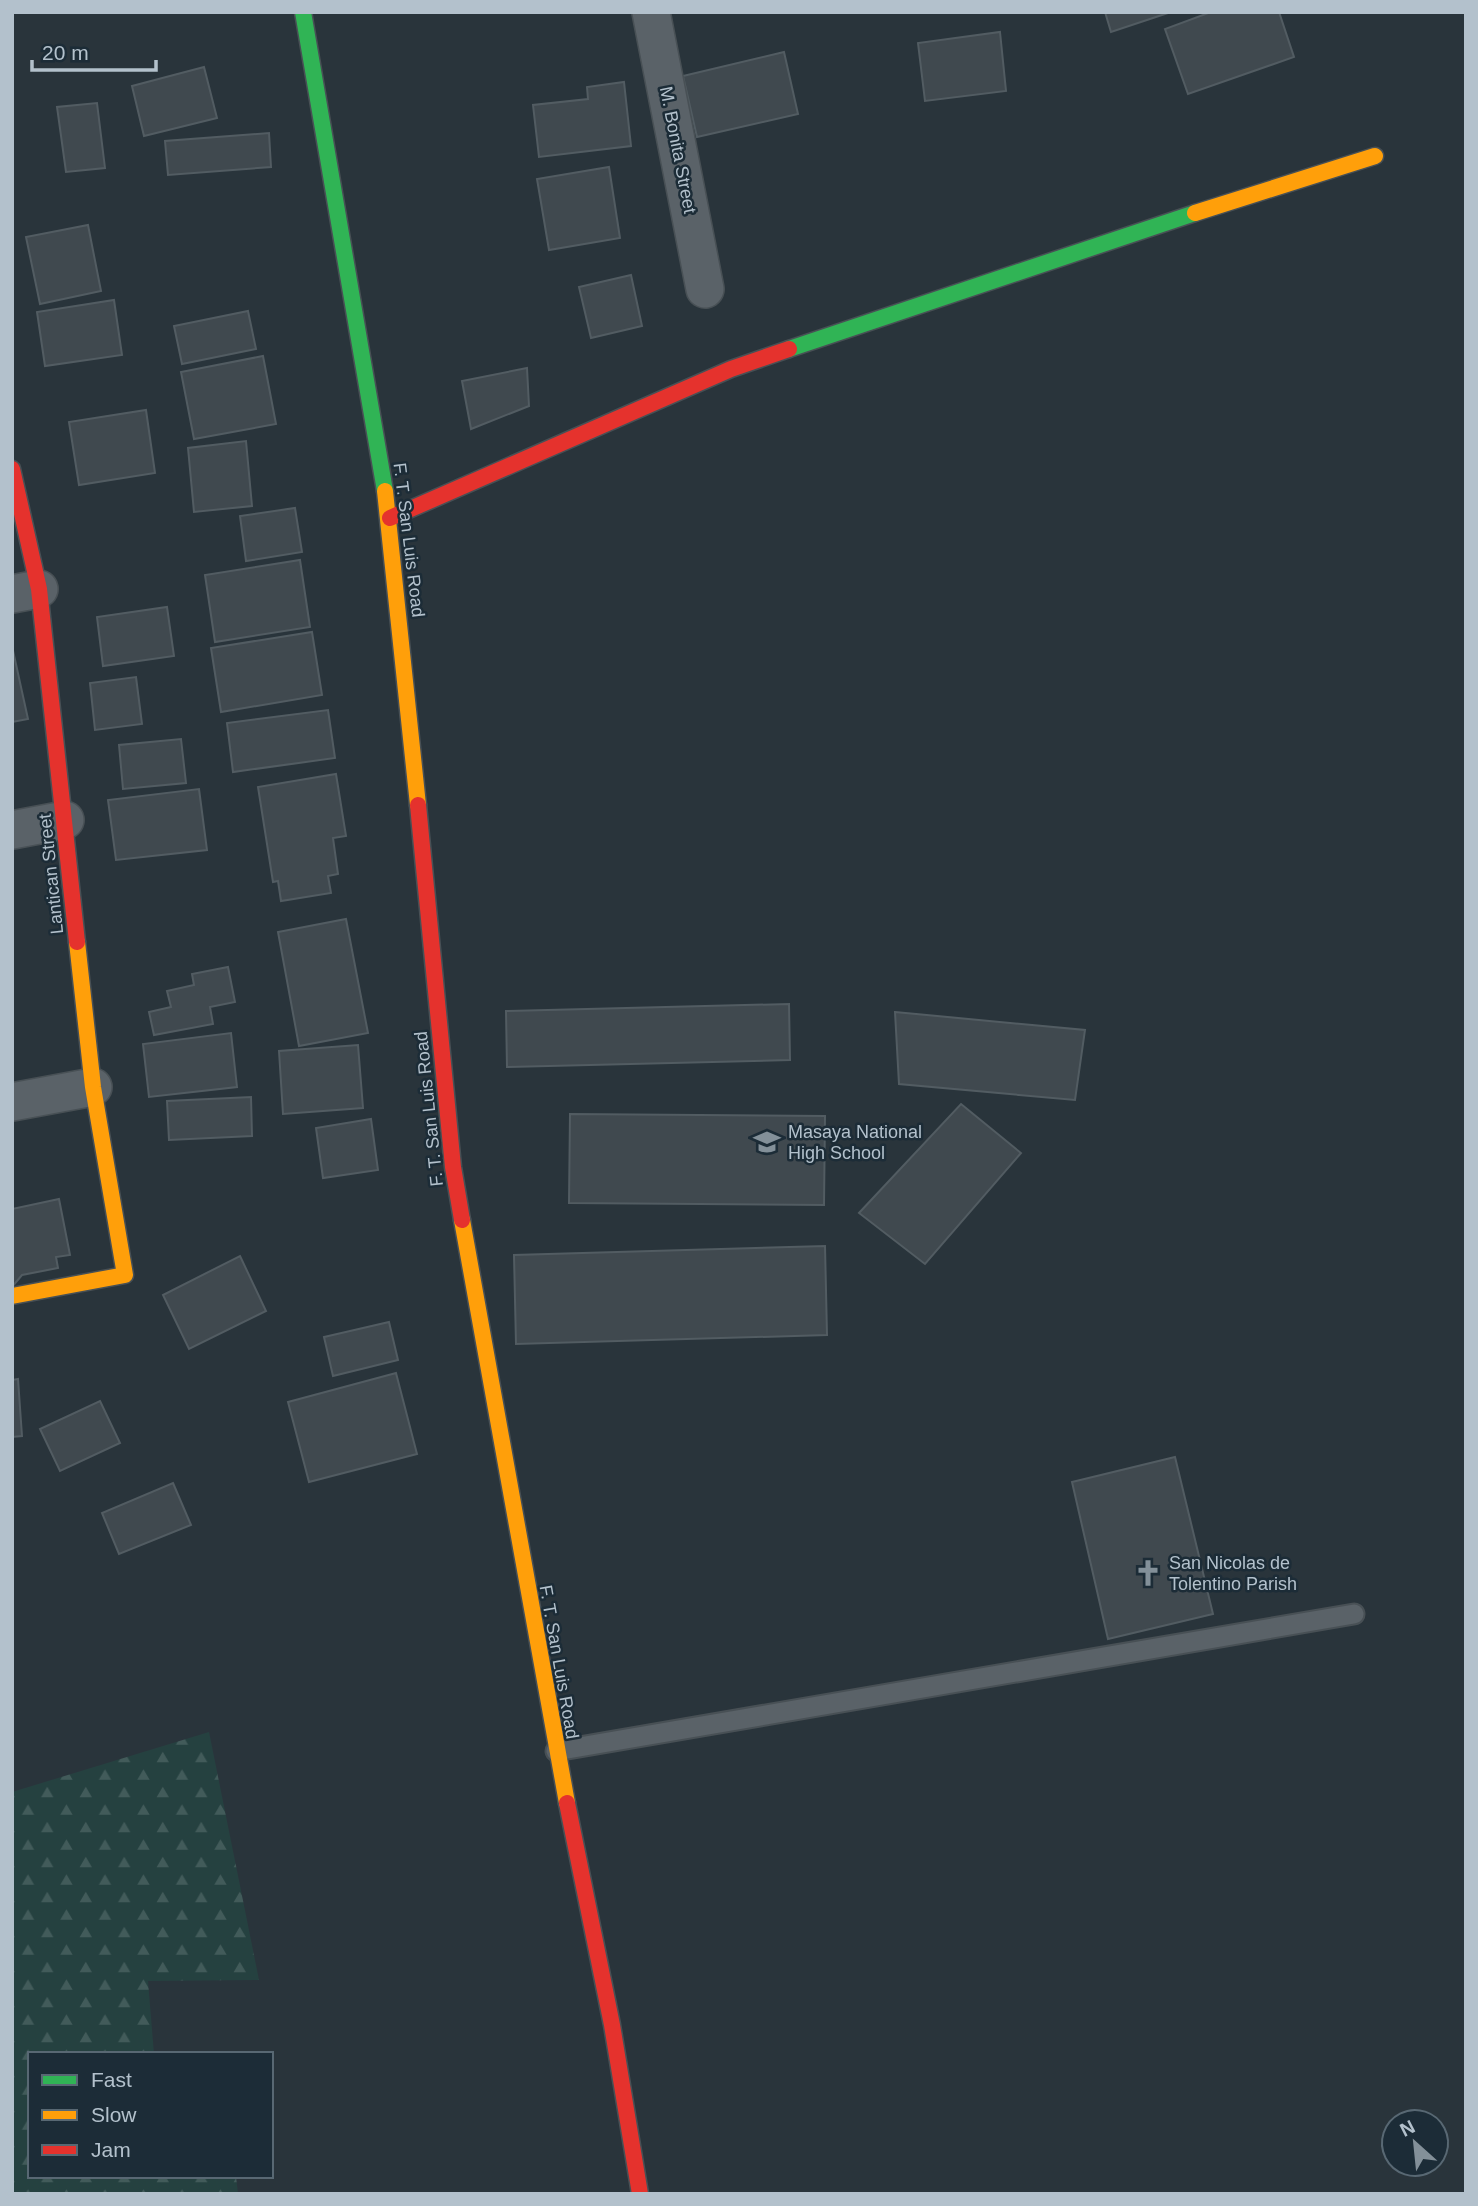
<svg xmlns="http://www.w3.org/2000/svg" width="1478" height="2206" font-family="Arial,sans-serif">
	<defs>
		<pattern id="forest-firs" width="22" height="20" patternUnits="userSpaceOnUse" patternTransform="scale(1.75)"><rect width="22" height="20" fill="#254140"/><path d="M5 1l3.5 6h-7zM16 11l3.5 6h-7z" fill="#425b5a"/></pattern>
	</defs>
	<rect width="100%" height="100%" fill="#29343b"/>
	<polygon fill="url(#forest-firs)" points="209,1732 259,1980 148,1981 154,2054 30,2054 30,2176 236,2176 238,2194 12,2194 12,1792"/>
	<g fill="#40494f" stroke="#525c62" stroke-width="2">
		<polygon points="1105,12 1171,12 1111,32"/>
		<polygon points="1211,12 1279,12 1294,57 1188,94 1165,29"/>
		<polygon points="1000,32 1006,91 925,101 918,43"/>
		<polygon points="784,52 798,114 697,137 683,76"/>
		<polygon points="204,67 217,118 144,136 132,86"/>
		<polygon points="624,82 631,146 539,157 533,105 588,99 587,87"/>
		<polygon points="97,103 105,168 66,172 57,107"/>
		<polygon points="269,133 271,167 168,175 165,141"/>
		<polygon points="609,167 620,238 549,250 537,179"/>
		<polygon points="88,225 101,291 40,304 26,237"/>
		<polygon points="631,275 642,326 591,338 579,287"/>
		<polygon points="114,300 122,355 45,366 37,312"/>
		<polygon points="248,311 256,349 182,364 174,326"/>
		<polygon points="263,356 276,424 194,439 181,372"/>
		<polygon points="527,368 529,406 471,429 462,381"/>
		<polygon points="146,410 155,473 79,485 69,422"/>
		<polygon points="246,441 252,506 194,512 188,448"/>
		<polygon points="295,508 302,552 246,561 240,516"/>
		<polygon points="300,560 310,627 215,642 205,575"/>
		<polygon points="167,607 174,656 103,666 97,617"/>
		<polygon points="312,632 322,695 221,712 211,648"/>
		<polygon points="12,646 28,719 12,722"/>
		<polygon points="136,677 142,724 95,730 90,683"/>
		<polygon points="328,710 335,758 233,772 227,723"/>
		<polygon points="181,739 186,783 123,789 119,745"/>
		<polygon points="336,774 346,836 333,838 338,874 328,876 331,893 281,901 278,881 273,882 258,787"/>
		<polygon points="199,789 207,850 116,860 108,800"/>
		<polygon points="346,919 368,1033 299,1046 278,932"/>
		<polygon points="228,967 235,1002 210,1007 213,1024 154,1035 149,1012 171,1007 167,991 194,985 192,974"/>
		<polygon points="789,1004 790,1060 507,1067 506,1011"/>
		<polygon points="895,1012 1085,1030 1075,1100 899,1084"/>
		<polygon points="231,1033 237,1087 149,1097 143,1044"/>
		<polygon points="358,1045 363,1108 283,1114 279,1051"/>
		<polygon points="251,1097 252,1136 169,1140 167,1101"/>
		<polygon points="961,1104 1021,1153 925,1264 859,1213"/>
		<polygon points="570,1114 825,1116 824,1205 569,1203"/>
		<polygon points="371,1119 378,1170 323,1178 316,1128"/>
		<polygon points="59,1199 70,1255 56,1257 58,1268 22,1275 12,1287 12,1209"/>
		<polygon points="825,1246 827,1335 516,1344 514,1255"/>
		<polygon points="240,1256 266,1311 189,1349 163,1295"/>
		<polygon points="389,1322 398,1360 333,1376 324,1337"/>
		<polygon points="396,1373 417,1454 309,1482 288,1402"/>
		<polygon points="18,1379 22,1436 12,1437 12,1380"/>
		<polygon points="100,1401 120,1443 60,1471 40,1429"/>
		<polygon points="1175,1457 1213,1614 1108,1639 1072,1482"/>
		<polygon points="173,1483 191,1525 119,1554 102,1513"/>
	</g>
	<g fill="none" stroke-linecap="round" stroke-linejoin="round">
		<defs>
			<polyline id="lane" points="556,1751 1354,1614"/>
			<g id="street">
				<polyline points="651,12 705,289"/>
				<polyline points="12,594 39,589"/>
				<polyline points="12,830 65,820"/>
				<polyline points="12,1102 93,1087"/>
			</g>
			<g id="fast">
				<polyline points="303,12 385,491"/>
				<polyline points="789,349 1195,213"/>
			</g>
			<g id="slow">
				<polyline points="1195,213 1375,156"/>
				<polyline points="385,491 418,805"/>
				<polyline points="462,1220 567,1803"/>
				<polyline points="12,1296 125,1275 93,1087 77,942"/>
			</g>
			<g id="jam">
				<polyline points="12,469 39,589 77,942"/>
				<polyline points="390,518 731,369 789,349"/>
				<polyline points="418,805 453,1167 462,1220"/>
				<polyline points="567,1803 612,2025 640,2194"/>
			</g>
		</defs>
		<use href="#lane" stroke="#485055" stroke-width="23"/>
		<use href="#street" stroke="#485055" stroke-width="40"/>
		<use href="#fast" stroke="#485055" stroke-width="19"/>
		<use href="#slow" stroke="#485055" stroke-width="19"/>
		<use href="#jam" stroke="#485055" stroke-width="19"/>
		<use href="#lane" stroke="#5a6268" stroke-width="19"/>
		<use href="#street" stroke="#5a6268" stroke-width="37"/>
		<use href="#fast" stroke="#30b455" stroke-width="16"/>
		<use href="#slow" stroke="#ff9f0a" stroke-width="16"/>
		<use href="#jam" stroke="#e5322d" stroke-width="16"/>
	</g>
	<defs>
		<symbol id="school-bare" viewBox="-9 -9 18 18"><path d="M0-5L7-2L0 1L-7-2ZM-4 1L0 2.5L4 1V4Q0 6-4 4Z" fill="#839099" stroke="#1c2c37" stroke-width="2.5" paint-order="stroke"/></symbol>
		<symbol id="church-bare" viewBox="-9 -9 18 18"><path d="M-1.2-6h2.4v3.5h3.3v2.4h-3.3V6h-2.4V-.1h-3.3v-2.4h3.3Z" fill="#839099" stroke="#1c2c37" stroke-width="2.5" paint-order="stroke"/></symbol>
	</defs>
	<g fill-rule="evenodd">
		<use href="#school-bare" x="748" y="1123" width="38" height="38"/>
		<use href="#church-bare" x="1129" y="1554" width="38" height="38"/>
	</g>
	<g text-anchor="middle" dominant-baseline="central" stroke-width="5" stroke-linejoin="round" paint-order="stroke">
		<g font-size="18" fill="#b3c1cc" stroke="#1c2c37">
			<text transform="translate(678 150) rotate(79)">M. Bonita Street</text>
			<text transform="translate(409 540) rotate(83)">F. T. San Luis Road</text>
			<text transform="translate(51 874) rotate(-96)">Lantican Street</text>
			<text transform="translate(429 1109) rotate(-96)">F. T. San Luis Road</text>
			<text transform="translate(559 1662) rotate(80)">F. T. San Luis Road</text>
		</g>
		<g font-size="18" fill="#b3c1cc" stroke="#1c2c37" text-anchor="start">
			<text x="788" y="1132">Masaya National<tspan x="788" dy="21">High School</tspan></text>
			<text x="1169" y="1563">San Nicolas de<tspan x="1169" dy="21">Tolentino Parish</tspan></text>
		</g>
	</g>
	<rect width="1478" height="2206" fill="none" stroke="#b3c1cc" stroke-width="28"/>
	<rect x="28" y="2052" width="245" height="126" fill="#1c2c37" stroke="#586873" stroke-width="2"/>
	<rect x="42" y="2075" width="35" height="10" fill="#30b455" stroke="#586873" stroke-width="2"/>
	<text x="91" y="2087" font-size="21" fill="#b3c1cc">Fast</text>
	<rect x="42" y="2110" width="35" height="10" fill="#ff9f0a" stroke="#586873" stroke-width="2"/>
	<text x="91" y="2122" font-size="21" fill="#b3c1cc">Slow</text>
	<rect x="42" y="2145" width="35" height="10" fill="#e5322d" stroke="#586873" stroke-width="2"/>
	<text x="91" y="2157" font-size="21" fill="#b3c1cc">Jam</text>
	<g transform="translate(1415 2143) rotate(333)"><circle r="33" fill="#1c2c37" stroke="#586873" stroke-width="2"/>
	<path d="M0-5L12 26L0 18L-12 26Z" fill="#839099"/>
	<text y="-10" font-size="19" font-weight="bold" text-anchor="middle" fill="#b3c1cc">N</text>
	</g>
	<path d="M32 60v10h124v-10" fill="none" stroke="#b3c1cc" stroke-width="3.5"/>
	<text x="42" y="60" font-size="21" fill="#b3c1cc" stroke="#1c2c37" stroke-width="5" paint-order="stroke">20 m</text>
</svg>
